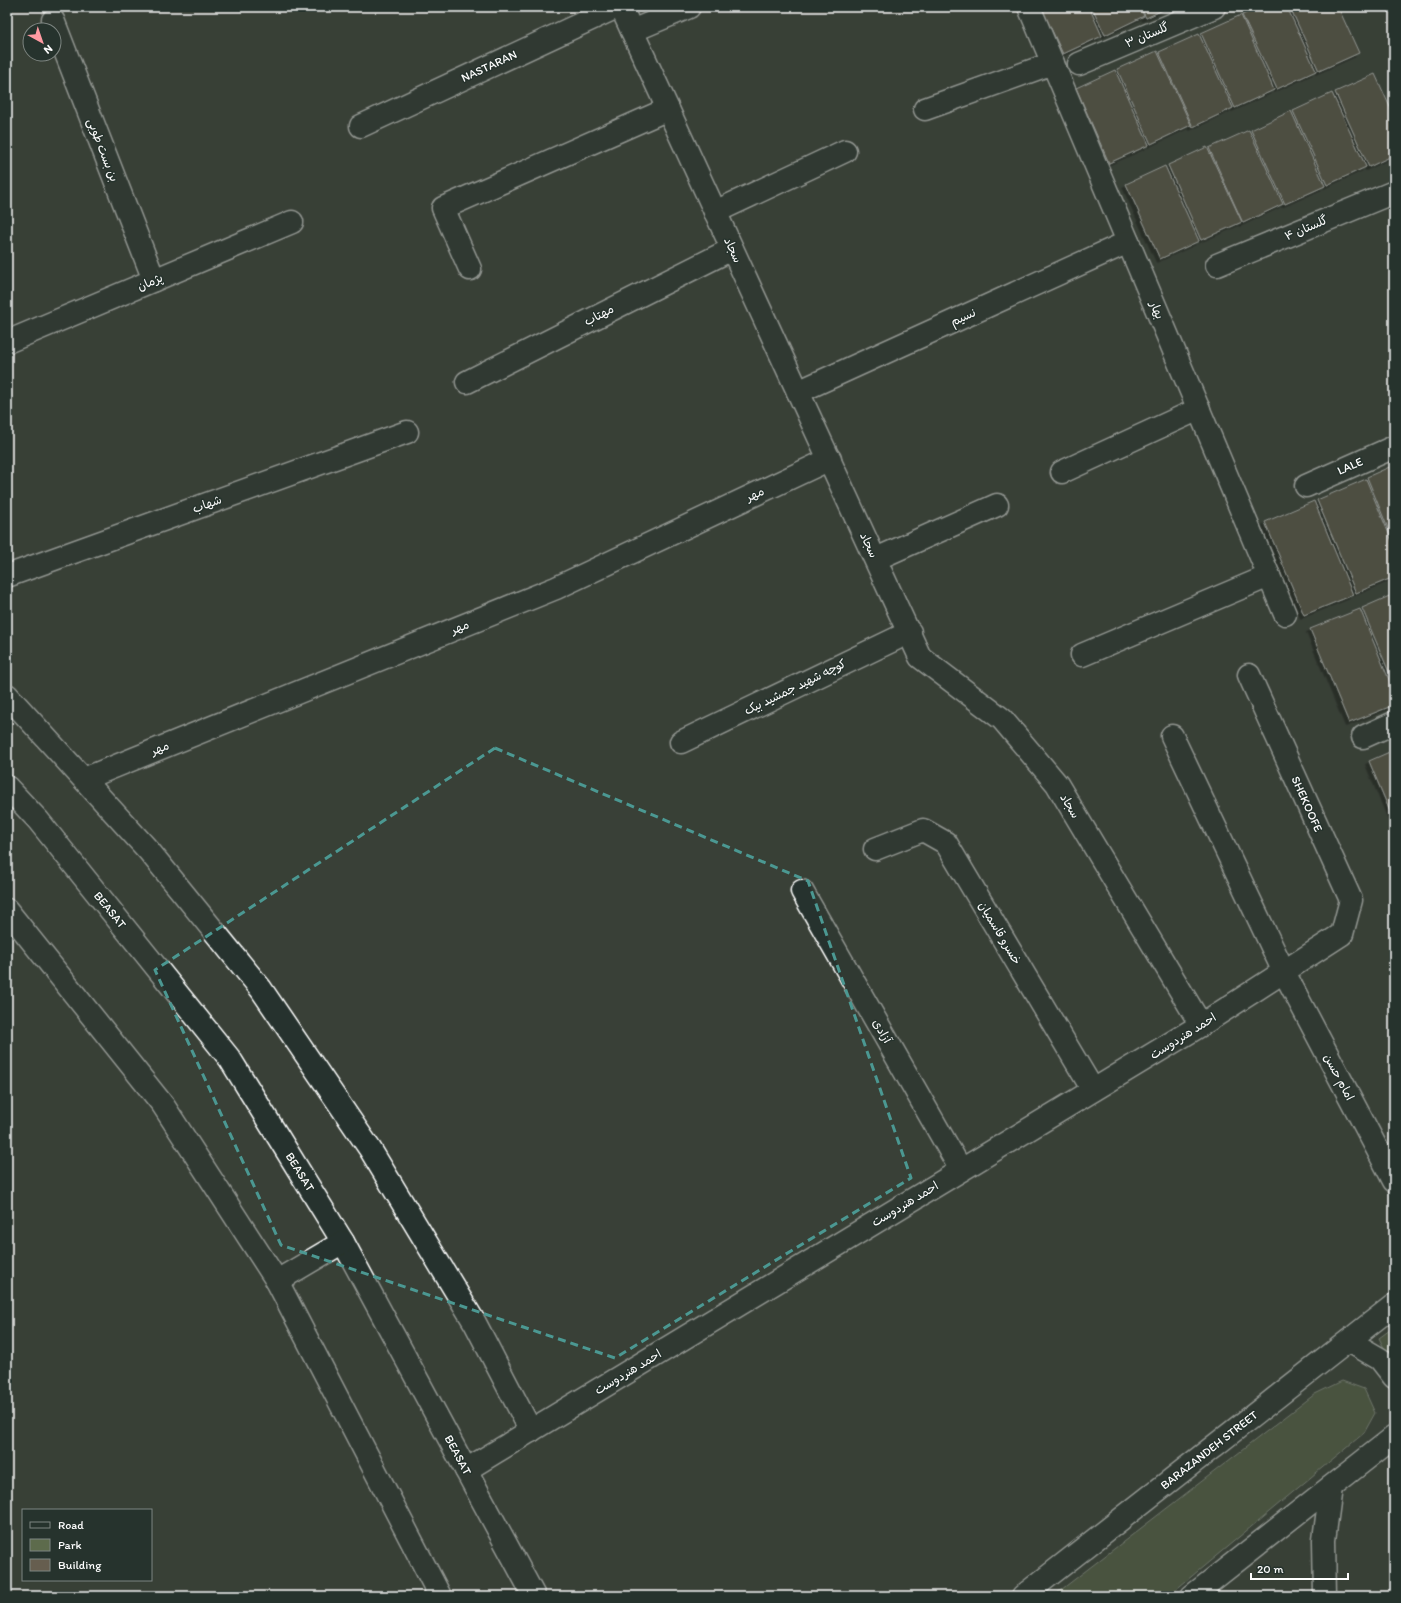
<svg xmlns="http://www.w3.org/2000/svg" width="1401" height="1603" font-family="Itim,'Playpen Sans Arabic',sans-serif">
	<defs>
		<filter id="shadow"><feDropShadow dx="-3.5" dy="3.5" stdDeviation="0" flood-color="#0009"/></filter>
	</defs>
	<rect width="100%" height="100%" fill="#394037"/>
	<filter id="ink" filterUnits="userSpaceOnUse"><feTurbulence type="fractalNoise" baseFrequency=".025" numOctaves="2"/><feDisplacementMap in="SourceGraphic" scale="8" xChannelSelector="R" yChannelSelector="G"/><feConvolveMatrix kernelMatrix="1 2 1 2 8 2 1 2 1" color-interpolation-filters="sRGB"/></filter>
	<g filter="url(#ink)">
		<g fill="#5d6b4c" stroke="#aeb5a6">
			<polygon points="1394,1327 1394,1368 1379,1338"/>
			<polygon points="1342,1381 1364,1389 1375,1413 1364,1433 1168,1596 1053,1596 1315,1394"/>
		</g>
		<g fill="#665e4f" stroke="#fff" filter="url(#shadow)">
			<polygon points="1041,7 1089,7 1102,36 1063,54"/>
			<polygon points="1092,7 1140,7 1144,16 1105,35"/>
			<polygon points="1141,7 1169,7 1146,18"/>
			<polygon points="1259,7 1287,7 1316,71 1277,89 1242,15"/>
			<polygon points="1290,7 1338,7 1359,53 1319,71"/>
			<polygon points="1241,15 1274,90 1235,108 1201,33"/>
			<polygon points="1199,34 1233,108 1193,127 1159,52"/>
			<polygon points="1157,51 1191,125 1151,144 1117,69"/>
			<polygon points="1115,70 1149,145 1109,163 1076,88"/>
			<polygon points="1375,74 1394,116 1394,155 1369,167 1335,92"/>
			<polygon points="1332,93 1366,167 1327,185 1293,111"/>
			<polygon points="1291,111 1325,186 1285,204 1251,130"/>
			<polygon points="1249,130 1283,204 1243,223 1209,148"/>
			<polygon points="1207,147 1242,222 1201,240 1168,165"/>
			<polygon points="1165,166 1199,241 1160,259 1126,184"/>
			<polygon points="1394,465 1394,543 1367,477"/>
			<polygon points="1366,479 1394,546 1394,577 1356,593 1317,500"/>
			<polygon points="1314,501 1353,595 1304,615 1265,522"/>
			<polygon points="1394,594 1394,684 1362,608"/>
			<polygon points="1360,609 1394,692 1394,705 1349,723 1310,629"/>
			<polygon points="1394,750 1394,821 1369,761"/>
		</g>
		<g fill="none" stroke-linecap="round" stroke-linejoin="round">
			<defs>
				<g id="minor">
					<polyline points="621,7 920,657 1002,719 1057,784 1201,1025"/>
					<polyline points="1029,7 1285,614"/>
					<polyline points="53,20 154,280"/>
					<polyline points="632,31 689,7"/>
					<polyline points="1079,64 1214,7"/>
					<polyline points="925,109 1053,63"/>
					<polyline points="361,126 617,7"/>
					<polyline points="715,212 845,151"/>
					<polyline points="1217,265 1394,192"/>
					<polyline points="470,269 443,208 668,109"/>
					<polyline points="7,342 292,222"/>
					<polyline points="467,382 732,249"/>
					<polyline points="798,392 1128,242"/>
					<polyline points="1062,472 1199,409"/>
					<polyline points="1306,486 1394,447"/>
					<polyline points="876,559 997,505"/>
					<polyline points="7,576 407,432"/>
					<polyline points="1082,655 1269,576"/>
					<polyline points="7,695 149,851 261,989 370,1149 475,1323 531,1431"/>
					<polyline points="1172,736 1284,972 1394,1181"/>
					<polyline points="1363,737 1394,723"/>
					<polyline points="681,742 910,632"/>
					<polyline points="84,779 556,588 830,459"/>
					<polyline points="875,849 923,830 946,843 1093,1090"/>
					<polyline points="802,891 961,1170"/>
					<polyline points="466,1470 1201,1025 1342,934 1351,900 1249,675"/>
					<polyline points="1325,1596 1324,1540 1331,1487"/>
				</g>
				<g id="major">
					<polyline points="7,787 38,820 230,1059 343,1242 534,1596"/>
					<polyline points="7,910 163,1105 277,1281 440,1596"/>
					<polyline points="277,1281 343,1242"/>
					<polyline points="1349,1341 1380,1359 1394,1377"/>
					<polyline points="1023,1596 1394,1305"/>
					<polyline points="1192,1596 1394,1437"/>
				</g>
			</defs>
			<use href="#minor" stroke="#fff" stroke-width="25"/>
			<use href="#major" stroke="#fff" stroke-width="25"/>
			<use href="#minor" stroke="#26332d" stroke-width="22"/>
			<use href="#major" stroke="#26332d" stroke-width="22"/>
		</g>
	</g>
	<path d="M0 0H1401V1603H0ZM495,748l313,133 103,297 -296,180 -334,-113 -126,-275z" fill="#394037" fill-opacity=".55" fill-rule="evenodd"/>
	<path fill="none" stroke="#4b9892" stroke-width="3" stroke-dasharray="8 5" stroke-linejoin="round" d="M495,748l313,133 103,297 -296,180 -334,-113 -126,-275z"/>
	<g text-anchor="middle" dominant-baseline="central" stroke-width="3" stroke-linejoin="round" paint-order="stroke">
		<g font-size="12" fill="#fff" stroke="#26332d">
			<text transform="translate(1147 35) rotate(-23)">گلستان ۳</text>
			<text transform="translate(489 66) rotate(-25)">NASTARAN</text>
			<text transform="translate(103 150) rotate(69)">بن بست طوبی</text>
			<text transform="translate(1306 228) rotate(-23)">گلستان ۴</text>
			<text transform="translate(733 250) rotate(65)">سجاد</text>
			<text transform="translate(150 282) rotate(-23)">پژمان</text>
			<text transform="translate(1157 310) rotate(67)">بهار</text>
			<text transform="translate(599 315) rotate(-27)">مهتاب</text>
			<text transform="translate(963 317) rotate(-24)">نسیم</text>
			<text transform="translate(1350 466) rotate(-24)">LALE</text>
			<text transform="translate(755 494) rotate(-25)">مهر</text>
			<text transform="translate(207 504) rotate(-20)">شهاب</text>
			<text transform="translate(869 545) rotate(65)">سجاد</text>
			<text transform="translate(460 627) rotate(-22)">مهر</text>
			<text transform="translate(795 687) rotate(-26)">کوچه شهید جمشید بیک</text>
			<text transform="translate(160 748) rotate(-22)">مهر</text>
			<text transform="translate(1307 804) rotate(66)">SHEKOOFE</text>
			<text transform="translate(1070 806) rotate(59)">سجاد</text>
			<text transform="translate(110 910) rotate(51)">BEASAT</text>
			<text transform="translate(1000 933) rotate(59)">خسرو قاسمیان</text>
			<text transform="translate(882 1031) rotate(60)">آزادی</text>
			<text transform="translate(1183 1036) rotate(-32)">احمد هنردوست</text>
			<text transform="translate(1339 1077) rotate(62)">امام حسن</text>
			<text transform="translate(300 1172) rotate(58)">BEASAT</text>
			<text transform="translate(905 1204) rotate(-31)">احمد هنردوست</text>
			<text transform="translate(628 1372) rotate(-31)">احمد هنردوست</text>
			<text transform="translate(1209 1450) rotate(-38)">BARAZANDEH STREET</text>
			<text transform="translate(458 1455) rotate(62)">BEASAT</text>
		</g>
	</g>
	<rect width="1401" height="1603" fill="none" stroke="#26332d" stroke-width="24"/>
	<rect x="12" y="12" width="1377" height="1579" fill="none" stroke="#fff" stroke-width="1.5" filter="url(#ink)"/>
	<rect x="22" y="1509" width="130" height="72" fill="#26332d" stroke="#7d8581"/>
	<rect x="30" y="1522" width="20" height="6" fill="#26332d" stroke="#7d8581"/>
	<text x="58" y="1529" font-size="12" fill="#ffffff">Road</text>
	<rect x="30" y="1539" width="20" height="12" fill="#5d6b4c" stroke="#7d8581"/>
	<text x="58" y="1549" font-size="12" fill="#ffffff">Park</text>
	<rect x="30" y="1559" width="20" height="12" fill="#665e4f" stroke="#7d8581"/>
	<text x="58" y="1569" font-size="12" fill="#ffffff">Building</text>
	<g transform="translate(42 42) rotate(140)"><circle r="19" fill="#26332d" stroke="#7d8581"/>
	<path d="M0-3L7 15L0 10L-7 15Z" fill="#ff9aa2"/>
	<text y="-6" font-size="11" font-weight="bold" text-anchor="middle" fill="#ffffff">N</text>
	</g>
	<path d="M1251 1573v6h97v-6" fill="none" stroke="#ffffff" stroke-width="2"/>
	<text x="1257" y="1573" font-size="12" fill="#ffffff" stroke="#26332d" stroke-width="3" paint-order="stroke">20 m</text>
</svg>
